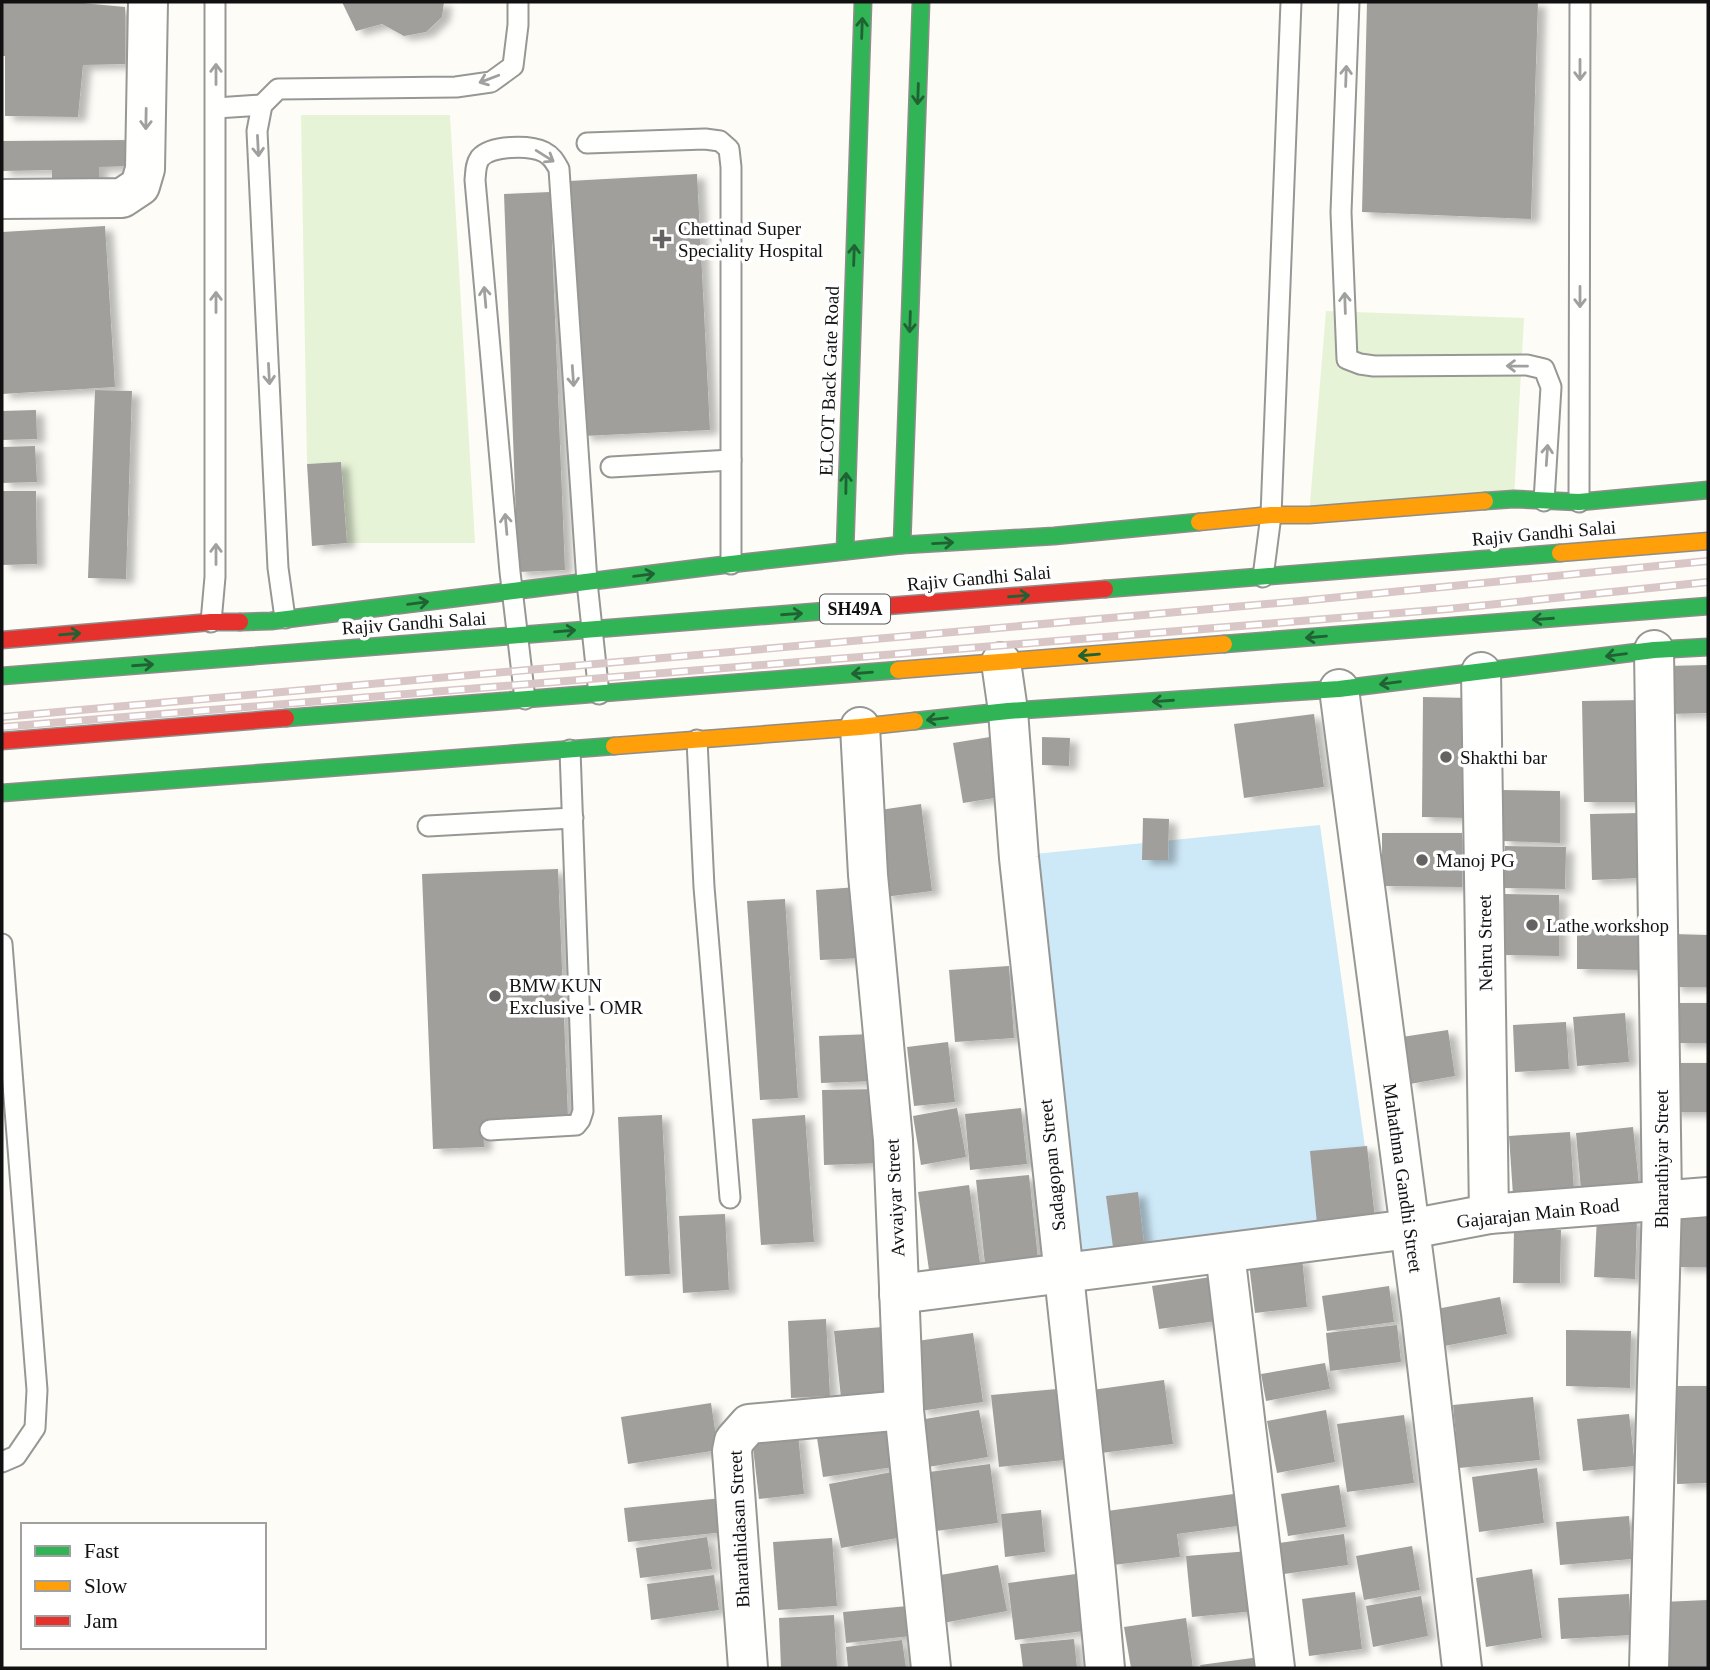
<svg xmlns="http://www.w3.org/2000/svg" width="1710" height="1670" font-family="Georgia,serif">
	<defs>
		<filter id="shadow"><feDropShadow dx="8" dy="4.5" stdDeviation="3.5" flood-color="#0004"/></filter>
	</defs>
	<rect width="100%" height="100%" fill="#fdfcf7"/>
	<g fill="#e7f3d7">
		<polygon points="301,115 450,115 475,543 347,543 341,462 307,464"/>
		<polygon points="1326,311 1524,318 1514,499 1309,515"/>
	</g>
	<polygon fill="#cde8f7" points="1320,825 1375,1219 1073,1252 1035,854"/>
	<g fill="#a19f9c" filter="url(#shadow)">
		<polygon points="2,2 72,2 125,7 125,64 83,65 78,117 5,116 5,56 2,56"/>
		<polygon points="342,2 444,2 442,17 426,32 404,36 382,24 356,31"/>
		<polygon points="1367,2 1538,2 1531,219 1362,212"/>
		<polygon points="131,140 131,166 99,167 99,188 52,188 52,170 2,171 2,141"/>
		<polygon points="697,174 710,430 583,436 569,181"/>
		<polygon points="550,192 565,570 518,572 504,194"/>
		<polygon points="105,226 115,387 2,394 2,232"/>
		<polygon points="95,390 132,391 126,579 88,578"/>
		<polygon points="36,410 37,439 2,440 2,411"/>
		<polygon points="35,446 37,482 2,483 2,447"/>
		<polygon points="341,462 347,543 312,546 307,464"/>
		<polygon points="2,491 36,491 37,564 2,565"/>
		<polygon points="1708,665 1708,713 1668,714 1667,666"/>
		<polygon points="1423,697 1469,698 1468,818 1422,817"/>
		<polygon points="1644,700 1646,802 1584,802 1582,701"/>
		<polygon points="1314,714 1324,787 1244,798 1234,724"/>
		<polygon points="990,737 1001,797 963,803 953,743"/>
		<polygon points="1042,737 1070,738 1069,766 1042,765"/>
		<polygon points="1502,790 1560,791 1560,843 1502,841"/>
		<polygon points="921,804 932,891 884,897 873,811"/>
		<polygon points="1640,813 1641,878 1592,880 1590,814"/>
		<polygon points="1143,818 1169,819 1168,860 1142,860"/>
		<polygon points="1382,833 1462,833 1462,887 1382,886"/>
		<polygon points="1505,846 1566,847 1565,889 1504,888"/>
		<polygon points="558,869 568,1117 483,1121 484,1147 433,1149 422,874"/>
		<polygon points="858,887 863,958 820,960 816,890"/>
		<polygon points="1505,894 1559,895 1559,956 1504,955"/>
		<polygon points="785,899 798,1098 760,1100 747,901"/>
		<polygon points="1577,929 1643,930 1642,970 1577,969"/>
		<polygon points="1673,934 1708,935 1708,987 1673,987"/>
		<polygon points="1009,966 1014,1038 955,1042 949,970"/>
		<polygon points="1677,1003 1708,1003 1708,1043 1676,1043"/>
		<polygon points="1625,1013 1629,1062 1577,1066 1573,1017"/>
		<polygon points="1566,1022 1569,1069 1515,1072 1513,1025"/>
		<polygon points="1448,1030 1455,1076 1410,1084 1402,1037"/>
		<polygon points="873,1034 875,1081 821,1083 819,1036"/>
		<polygon points="948,1042 955,1102 914,1106 907,1047"/>
		<polygon points="1670,1063 1708,1063 1708,1112 1671,1112"/>
		<polygon points="880,1089 883,1163 824,1165 822,1090"/>
		<polygon points="957,1108 966,1157 921,1165 913,1116"/>
		<polygon points="1021,1108 1027,1164 970,1170 965,1114"/>
		<polygon points="662,1115 670,1274 625,1276 618,1117"/>
		<polygon points="805,1115 814,1242 761,1245 752,1119"/>
		<polygon points="1633,1127 1639,1184 1581,1190 1576,1133"/>
		<polygon points="1570,1132 1574,1190 1513,1195 1509,1136"/>
		<polygon points="1367,1146 1375,1219 1317,1224 1310,1151"/>
		<polygon points="1029,1175 1038,1259 985,1264 976,1180"/>
		<polygon points="969,1185 980,1263 929,1270 918,1192"/>
		<polygon points="1138,1192 1144,1243 1113,1247 1106,1196"/>
		<polygon points="725,1214 729,1290 683,1293 679,1216"/>
		<rect x="1675" y="1216" width="33" height="51"/>
		<polygon points="1597,1217 1637,1219 1635,1279 1594,1277"/>
		<polygon points="1514,1229 1561,1230 1560,1283 1513,1283"/>
		<polygon points="1302,1258 1307,1307 1255,1313 1249,1264"/>
		<polygon points="1217,1276 1224,1320 1159,1329 1152,1286"/>
		<polygon points="1389,1286 1394,1322 1327,1331 1322,1296"/>
		<polygon points="1500,1297 1507,1334 1439,1347 1431,1310"/>
		<polygon points="826,1319 830,1396 791,1398 788,1321"/>
		<polygon points="1397,1325 1401,1362 1330,1371 1326,1333"/>
		<polygon points="883,1327 889,1394 841,1398 834,1331"/>
		<polygon points="1566,1330 1631,1331 1630,1388 1566,1386"/>
		<polygon points="973,1333 983,1402 920,1411 910,1342"/>
		<polygon points="1325,1363 1330,1389 1266,1401 1261,1374"/>
		<polygon points="1164,1380 1173,1444 1101,1453 1092,1390"/>
		<polygon points="1676,1386 1708,1386 1708,1483 1677,1484"/>
		<polygon points="1057,1389 1065,1460 999,1467 991,1395"/>
		<polygon points="1533,1397 1540,1460 1459,1468 1453,1405"/>
		<polygon points="711,1403 718,1450 628,1464 621,1417"/>
		<polygon points="979,1410 988,1457 928,1467 919,1420"/>
		<polygon points="1326,1410 1335,1462 1277,1473 1267,1421"/>
		<polygon points="885,1414 894,1467 823,1477 815,1425"/>
		<polygon points="1629,1414 1635,1466 1583,1471 1577,1419"/>
		<polygon points="1404,1415 1414,1483 1347,1492 1337,1424"/>
		<polygon points="798,1434 804,1494 759,1499 752,1439"/>
		<polygon points="990,1464 998,1523 936,1531 929,1472"/>
		<polygon points="1537,1468 1544,1523 1479,1532 1472,1477"/>
		<polygon points="892,1472 903,1537 841,1548 829,1484"/>
		<polygon points="1339,1485 1346,1527 1288,1536 1281,1494"/>
		<polygon points="1241,1493 1245,1525 1177,1534 1180,1557 1113,1565 1107,1511"/>
		<polygon points="722,1498 725,1532 628,1542 624,1508"/>
		<polygon points="1041,1510 1045,1552 1005,1557 1001,1514"/>
		<polygon points="1629,1516 1632,1559 1560,1565 1556,1522"/>
		<polygon points="1344,1534 1348,1565 1284,1574 1279,1543"/>
		<polygon points="707,1537 712,1569 640,1578 636,1548"/>
		<polygon points="832,1538 837,1606 778,1610 773,1542"/>
		<polygon points="1412,1546 1420,1590 1364,1600 1356,1556"/>
		<polygon points="1250,1551 1255,1611 1192,1617 1186,1556"/>
		<polygon points="998,1565 1007,1611 943,1623 935,1576"/>
		<polygon points="1532,1569 1542,1638 1486,1647 1476,1578"/>
		<polygon points="1076,1574 1084,1631 1015,1640 1008,1583"/>
		<polygon points="714,1575 719,1610 651,1620 647,1584"/>
		<polygon points="1355,1592 1362,1649 1309,1656 1302,1599"/>
		<polygon points="1629,1594 1631,1635 1561,1639 1558,1598"/>
		<polygon points="1421,1596 1428,1636 1373,1647 1366,1606"/>
		<polygon points="1708,1600 1708,1668 1665,1668 1662,1602"/>
		<polygon points="908,1606 911,1636 846,1643 843,1612"/>
		<polygon points="834,1615 837,1667 781,1668 779,1618"/>
		<polygon points="1186,1618 1193,1668 1131,1668 1124,1627"/>
		<polygon points="1074,1639 1077,1668 1023,1668 1020,1644"/>
		<polygon points="902,1640 906,1668 848,1668 846,1647"/>
		<polygon points="1260,1657 1261,1668 1201,1668 1200,1665"/>
	</g>
	<g fill="none" stroke-linecap="round" stroke-linejoin="round">
		<defs>
			<g id="lane">
				<polyline points="1349,2 1341,212 1347,359 1360,364 1374,366 1527,365 1544,369 1551,387 1544,501"/>
				<polyline points="216,108 262,105"/>
				<polyline points="587,143 705,139 720,141 729,149 731,167 731,564"/>
				<polyline points="611,467 731,460"/>
				<polyline points="1579,502 1580,2"/>
				<polyline points="1263,577 1271,515 1291,2"/>
				<polyline points="285,618 278,568 257,131 262,105 278,89 456,87 491,82 513,66 518,25 518,2"/>
				<polyline points="211,622 215,577 215,2"/>
				<path d="M525,699l-15,-127 -35,-392c1,-8 0,-15 5,-22 11,-13 50,-13 64,-6 8,4 11,10 15,17l28,413 12,112"/>
				<polyline points="697,740 704,887 730,1198"/>
				<polyline points="428,826 573,818"/>
				<polyline points="2,944 37,1390 35,1428 16,1456 2,1462"/>
				<polyline points="490,1130 576,1125 580,1120 583,1111 570,750"/>
			</g>
			<g id="street">
				<polyline points="2,199 122,198 140,186 145,169 148,2"/>
				<polyline points="1001,662 1008,711 1019,858 1096,1572 1105,1668"/>
				<polyline points="1481,672 1489,1214"/>
				<polyline points="1339,689 1421,1313 1462,1668"/>
				<polyline points="860,727 868,875 893,1140 904,1410 931,1668"/>
				<polyline points="1225,1253 1275,1668"/>
				<polyline points="899,1294 1410,1229 1489,1214 1708,1197"/>
				<polyline points="748,1668 732,1451 734,1441 749,1424 904,1410"/>
				<polyline points="1649,1668 1662,1202 1654,650"/>
			</g>
			<g id="fast">
				<polyline points="1485,501 1514,499 1579,502 1708,490"/>
				<polyline points="902,545 921,2"/>
				<polyline points="845,551 863,2"/>
				<polyline points="1105,589 1560,553"/>
				<polyline points="240,622 271,621 731,564 902,545 1054,536 1199,522"/>
				<polyline points="1224,644 1708,606"/>
				<polyline points="2,676 850,609"/>
				<polyline points="286,718 898,670"/>
				<polyline points="915,721 1008,711 1339,689 1654,650 1708,647"/>
				<polyline points="2,793 614,746"/>
			</g>
			<g id="slow">
				<polyline points="1199,522 1271,515 1309,515 1485,501"/>
				<polyline points="1560,553 1708,541"/>
				<polyline points="898,670 1224,644"/>
				<polyline points="614,746 860,727 915,721"/>
			</g>
			<g id="jam">
				<polyline points="850,609 1105,589"/>
				<polyline points="2,640 211,622 240,622"/>
				<polyline points="2,741 286,718"/>
			</g>
		</defs>
		<use href="#lane" stroke="#979795" stroke-width="23"/>
		<use href="#street" stroke="#979795" stroke-width="42"/>
		<use href="#fast" stroke="#8e8d8b" stroke-width="19"/>
		<use href="#slow" stroke="#8e8d8b" stroke-width="19"/>
		<use href="#jam" stroke="#8e8d8b" stroke-width="19"/>
		<use href="#lane" stroke="#fffffe" stroke-width="19"/>
		<use href="#street" stroke="#fffffe" stroke-width="38"/>
		<use href="#fast" stroke="#30b455" stroke-width="16"/>
		<use href="#slow" stroke="#ff9f0a" stroke-width="16"/>
		<use href="#jam" stroke="#e5322d" stroke-width="16"/>
		<defs>
			<g id="rail">
				<polyline points="2,717 1300,601 1708,561"/>
				<polyline points="2,727 1448,609 1708,582"/>
			</g>
		</defs>
		<use href="#rail" stroke="#d9c6c7" stroke-width="8"/>
		<use href="#rail" stroke="#fff" stroke-width="5" stroke-dasharray="16" stroke-linecap="butt"/>
	</g>
	<defs><path id="oneway-shaft" d="M-6 0H5M1.5-3L5.5 0L1.5 3" fill="none" stroke-width="1.6" stroke-linecap="round" stroke-linejoin="round" transform="scale(1.75)"/></defs>
	<g stroke="#206233">
		<use href="#oneway-shaft" transform="translate(862 28) rotate(-88)"/>
		<use href="#oneway-shaft" transform="translate(918 94) rotate(92)"/>
		<use href="#oneway-shaft" transform="translate(854 255) rotate(-88)"/>
		<use href="#oneway-shaft" transform="translate(910 322) rotate(92)"/>
		<use href="#oneway-shaft" transform="translate(846 483) rotate(-89)"/>
		<use href="#oneway-shaft" transform="translate(943 543) rotate(-3)"/>
		<use href="#oneway-shaft" transform="translate(644 575) rotate(-7)"/>
		<use href="#oneway-shaft" transform="translate(1019 596) rotate(-4)"/>
		<use href="#oneway-shaft" transform="translate(418 603) rotate(-7)"/>
		<use href="#oneway-shaft" transform="translate(792 614) rotate(-4)"/>
		<use href="#oneway-shaft" transform="translate(1543 619) rotate(176)"/>
		<use href="#oneway-shaft" transform="translate(565 631) rotate(-5)"/>
		<use href="#oneway-shaft" transform="translate(70 634) rotate(-5)"/>
		<use href="#oneway-shaft" transform="translate(1316 637) rotate(175)"/>
		<use href="#oneway-shaft" transform="translate(1089 655) rotate(175)"/>
		<use href="#oneway-shaft" transform="translate(1616 655) rotate(173)"/>
		<use href="#oneway-shaft" transform="translate(143 665) rotate(-4)"/>
		<use href="#oneway-shaft" transform="translate(862 673) rotate(175)"/>
		<use href="#oneway-shaft" transform="translate(1390 683) rotate(173)"/>
		<use href="#oneway-shaft" transform="translate(1163 701) rotate(176)"/>
		<use href="#oneway-shaft" transform="translate(937 719) rotate(174)"/>
	</g>
	<g stroke="#a0a09f">
		<use href="#oneway-shaft" transform="translate(1580 70) rotate(90)"/>
		<use href="#oneway-shaft" transform="translate(216 74) rotate(-90)"/>
		<use href="#oneway-shaft" transform="translate(1346 76) rotate(-88)"/>
		<use href="#oneway-shaft" transform="translate(489 79) rotate(159)"/>
		<use href="#oneway-shaft" transform="translate(146 119) rotate(91)"/>
		<use href="#oneway-shaft" transform="translate(258 146) rotate(87)"/>
		<use href="#oneway-shaft" transform="translate(545 156) rotate(32)"/>
		<use href="#oneway-shaft" transform="translate(485 297) rotate(-95)"/>
		<use href="#oneway-shaft" transform="translate(1580 297) rotate(90)"/>
		<use href="#oneway-shaft" transform="translate(216 302) rotate(-90)"/>
		<use href="#oneway-shaft" transform="translate(1345 303) rotate(-92)"/>
		<use href="#oneway-shaft" transform="translate(1517 366) rotate(-179)"/>
		<use href="#oneway-shaft" transform="translate(269 374) rotate(87)"/>
		<use href="#oneway-shaft" transform="translate(573 376) rotate(86)"/>
		<use href="#oneway-shaft" transform="translate(1547 455) rotate(-86)"/>
		<use href="#oneway-shaft" transform="translate(506 524) rotate(-95)"/>
		<use href="#oneway-shaft" transform="translate(216 554) rotate(-90)"/>
	</g>
	<g fill="#646362" stroke="#fff" stroke-width="2.5">
		<path d="M658.5 228.5h7v7h7v7h-7v7h-7v-7h-7v-7h7z"/>
		<circle cx="1446" cy="757" r="7"/>
		<circle cx="1422" cy="860" r="7"/>
		<circle cx="1532" cy="925" r="7"/>
		<circle cx="495" cy="996" r="7"/>
	</g>
	<g text-anchor="middle" dominant-baseline="central" stroke-width="7" stroke-linejoin="round" paint-order="stroke">
		<rect fill="#fff" stroke="#585858" stroke-width="2" x="820" y="594.5" width="70" height="29" rx="5"/>
		<g font-size="18" font-weight="bold" fill="#111">
			<text x="855" y="609">SH49A</text>
		</g>
		<g font-size="19" fill="#111" stroke="#fff" text-anchor="start">
			<text x="678" y="228">Chettinad Super<tspan x="678" dy="22">Speciality Hospital</tspan></text>
			<text x="1460" y="757">Shakthi bar</text>
			<text x="1436" y="860">Manoj PG</text>
			<text x="1546" y="925">Lathe workshop</text>
			<text x="509" y="985">BMW KUN<tspan x="509" dy="22">Exclusive - OMR</tspan></text>
		</g>
		<g font-size="19" fill="#111" stroke="#fff">
			<text transform="translate(829 381) rotate(-88)">ELCOT Back Gate Road</text>
			<text transform="translate(1544 533) rotate(-5)">Rajiv Gandhi Salai</text>
			<text transform="translate(979 578) rotate(-5)">Rajiv Gandhi Salai</text>
			<text transform="translate(414 623) rotate(-4)">Rajiv Gandhi Salai</text>
			<text transform="translate(1485 943) rotate(-91)">Nehru Street</text>
			<text transform="translate(1661 1159) rotate(-90)">Bharathiyar Street</text>
			<text transform="translate(1052 1165) rotate(-96)">Sadagopan Street</text>
			<text transform="translate(1403 1178) rotate(82)">Mahathma Gandhi Street</text>
			<text transform="translate(895 1198) rotate(-93)">Avvaiyar Street</text>
			<text transform="translate(1538 1213) rotate(-6)">Gajarajan Main Road</text>
			<text transform="translate(739 1529) rotate(-93)">Bharathidasan Street</text>
		</g>
	</g>
	<rect width="1710" height="1670" fill="none" stroke="#111111" stroke-width="7"/>
	<rect x="21" y="1523" width="245" height="126" fill="#ffffff" stroke="#a0a0a0" stroke-width="2"/>
	<rect x="35" y="1546" width="35" height="10" fill="#30b455" stroke="#a0a0a0" stroke-width="2"/>
	<text x="84" y="1558" font-size="21" fill="#111111">Fast</text>
	<rect x="35" y="1581" width="35" height="10" fill="#ff9f0a" stroke="#a0a0a0" stroke-width="2"/>
	<text x="84" y="1593" font-size="21" fill="#111111">Slow</text>
	<rect x="35" y="1616" width="35" height="10" fill="#e5322d" stroke="#a0a0a0" stroke-width="2"/>
	<text x="84" y="1628" font-size="21" fill="#111111">Jam</text>
</svg>
